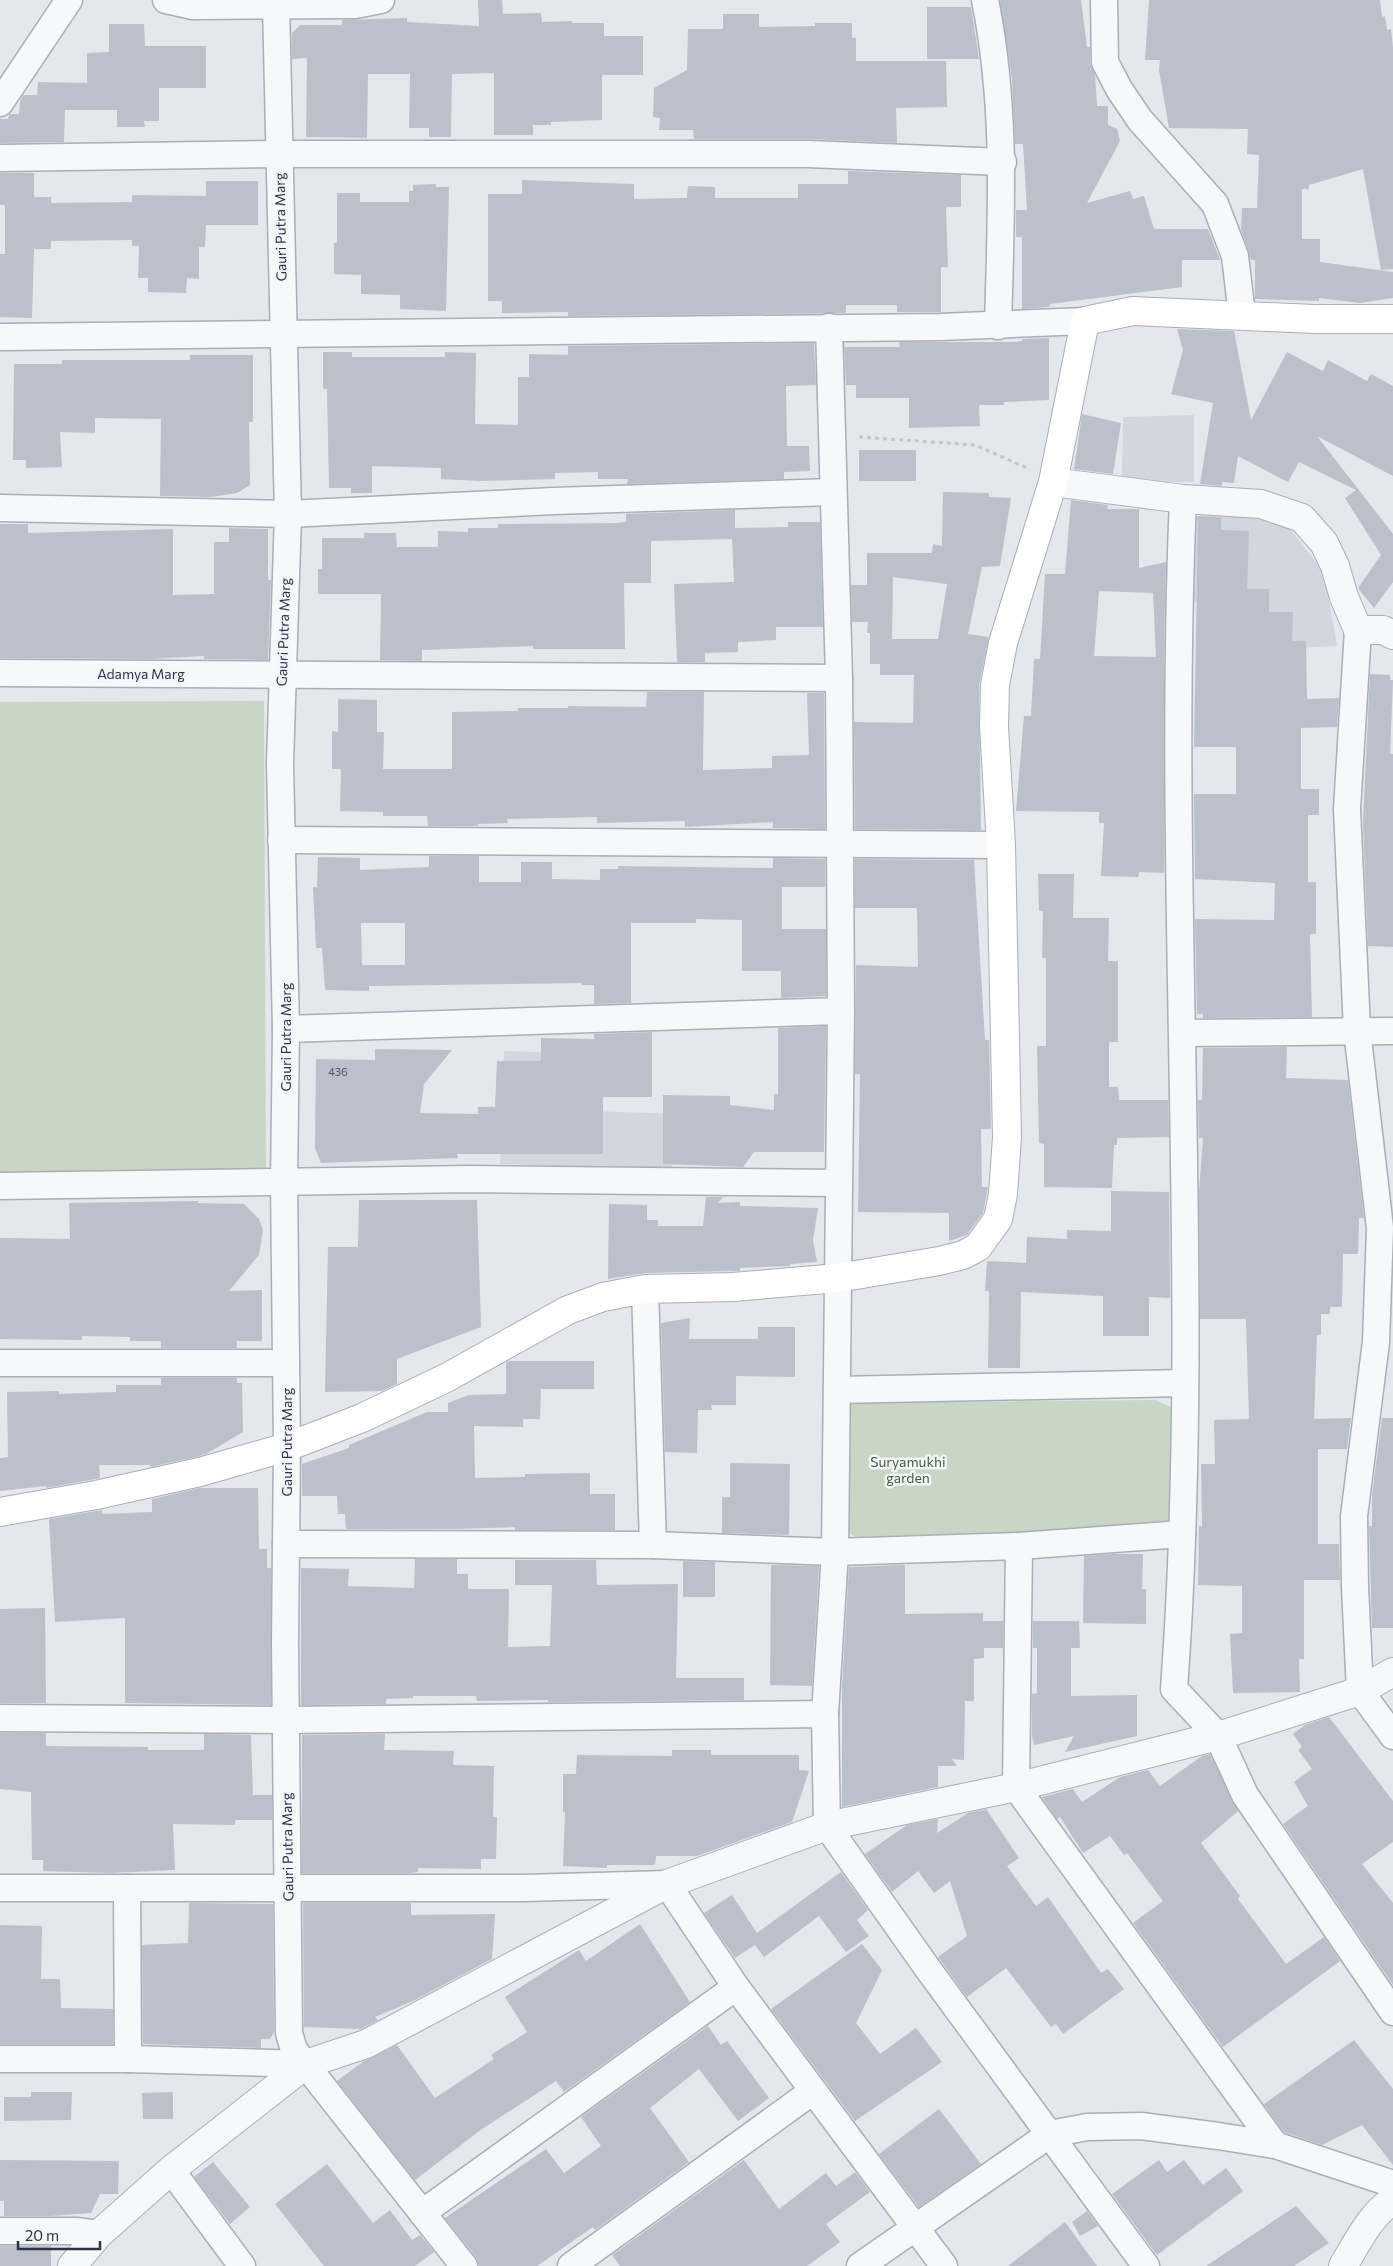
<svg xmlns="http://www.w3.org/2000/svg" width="1393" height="2266" font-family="Commissioner,sans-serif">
	<rect width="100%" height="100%" fill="#e4e7ec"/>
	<g fill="#d2d6de">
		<polygon points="1194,415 1194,482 1122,482 1123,417"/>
		<polygon points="1195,516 1281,518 1324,572 1337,646 1269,649 1260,603 1193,601"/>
		<polygon points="504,1051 596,1054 594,1111 673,1114 672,1169 500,1164"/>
	</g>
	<g fill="#c9d6c5">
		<polygon points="264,701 266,1178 0,1180 0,702"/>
		<polygon points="1155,1400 1173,1408 1178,1516 1167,1529 856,1537 840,1527 841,1415 851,1403"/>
	</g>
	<g fill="#bbc0ca" fill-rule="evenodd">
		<polygon points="478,0 502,0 503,14 541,13 542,22 572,21 572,23 604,23 604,36 643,36 643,75 602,75 602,120 551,122 551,125 533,125 533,135 494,135 494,73 452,74 451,137 429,137 429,128 409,128 410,74 368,74 367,138 306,137 307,58 292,59 292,33 300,25 342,25 342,20 407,18 407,22 479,26"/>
		<polygon points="1000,0 1081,0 1087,47 1090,47 1090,63 1095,75 1097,106 1108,106 1108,125 1117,129 1120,141 1087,203 1130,191 1133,199 1144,196 1154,229 1208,229 1220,260 1182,260 1182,287 1050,304 1049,307 1022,309 1022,237 1016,237 1016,210 1027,210 1023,144 1015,144 1012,79"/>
		<polygon points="1149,0 1380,0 1382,17 1385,16 1387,30 1391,29 1393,48 1393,269 1381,270 1363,169 1309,185 1309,189 1302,189 1302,239 1320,239 1320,262 1393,272 1393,298 1360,303 1319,298 1319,301 1255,299 1255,260 1251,260 1241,229 1242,208 1257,208 1259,155 1247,154 1248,129 1169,128 1159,70 1160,60 1145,60"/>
		<polygon points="927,7 971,7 979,59 927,59"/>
		<polygon points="723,14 759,14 759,27 815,26 815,23 852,23 852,38 856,38 856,61 946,61 947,107 896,108 897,143 808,139 694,139 693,130 659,130 660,118 653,117 654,88 687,70 688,29 723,29"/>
		<polygon points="109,24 144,24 145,46 206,46 206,88 159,88 159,121 144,121 145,127 117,127 117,110 65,110 64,142 0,143 0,119 8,119 9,114 19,114 20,101 23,95 37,95 38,82 87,83 87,53 109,52"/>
		<polygon points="848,171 961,175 961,207 946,207 948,267 941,267 941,312 897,312 897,305 846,305 846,313 568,316 568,312 502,313 502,301 488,301 488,194 522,194 522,180 634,184 634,199 687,198 688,186 715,187 715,198 798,198 798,184 848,184"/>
		<polygon points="0,173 34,173 34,197 51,197 51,203 132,202 132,195 206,196 206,181 258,181 258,225 206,225 205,247 199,247 199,279 187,278 186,293 148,292 148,278 138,278 139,246 132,246 132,240 51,241 51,249 34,249 32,318 0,317 0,254 5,254 5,205 0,205"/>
		<polygon points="436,184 436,187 449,187 446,311 400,309 400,295 361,294 361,275 334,274 334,243 337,243 337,193 360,193 360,202 409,202 409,191 413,191 413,185"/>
		<polygon points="1177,329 1234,331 1251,420 1287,352 1323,371 1328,360 1367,381 1371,374 1393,386 1393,476 1317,436 1393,534 1393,582 1374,608 1358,588 1381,555 1345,498 1356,490 1299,462 1288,482 1238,456 1234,483 1222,482 1222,486 1200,484 1213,403 1171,394 1183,350"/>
		<polygon points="1049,338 1049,400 1004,402 1004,405 979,405 980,426 909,428 909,398 856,398 856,385 846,385 844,343 845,347 900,347 899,342 1015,342 1022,341 1022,339"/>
		<polygon points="814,343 816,385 786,386 787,446 809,446 810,471 784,472 784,479 627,484 628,479 598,479 598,472 555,473 555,479 479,481 441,479 441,468 372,466 372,493 351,493 351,488 329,488 327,389 323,389 323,352 352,352 352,357 445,357 445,352 476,353 475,424 518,425 518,377 529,377 529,354 568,355 568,346"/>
		<polygon points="190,355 253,355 253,422 249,422 250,485 237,493 210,497 160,496 161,419 95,418 95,433 60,432 62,467 26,468 26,460 13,460 14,364 62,364 62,360 190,360"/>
		<polygon points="1082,414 1121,423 1113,474 1074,469"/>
		<rect x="859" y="450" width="57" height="31"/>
		<path d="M943,492l46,1v4l22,1 -11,68 -18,1 -14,67 21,3 -10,48 2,145 -126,-1 -1,-107 59,1 1,-48h-34v-11h-10v-31h-3l1,-11h-16l-1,-37h16v-32h65l1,-9 9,2zM893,577l54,7 -9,55h-46z"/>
		<path d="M1071,500l37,5 -1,4h32v59l27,-6 -2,85v226l-25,-1 -1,5 -37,-1 3,-53h-5v-11l-83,-1 8,-95h7l3,-57h6l5,-85h20zM1099,591l54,2 3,64 -62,-1z"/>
		<polygon points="735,510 735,528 788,527 788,522 820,522 823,627 776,627 776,640 738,642 738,652 705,653 705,662 677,662 674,584 734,582 732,539 651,541 651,583 624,583 625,649 533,649 533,646 422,650 422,661 380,660 381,594 318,594 318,569 322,569 322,538 364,538 364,533 396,533 397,547 438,547 438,531 468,532 468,528 498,528 498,524 617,523 626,522 626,514"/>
		<polygon points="1198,516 1221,517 1221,530 1249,531 1247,589 1269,589 1269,612 1293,612 1292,641 1306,641 1307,699 1339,698 1337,727 1301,728 1301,789 1319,789 1319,815 1308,815 1308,882 1316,882 1316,934 1310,934 1312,1017 1203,1018 1203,1014 1197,1014 1195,919 1274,920 1275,883 1195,879 1194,794 1236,794 1236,747 1194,747"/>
		<polygon points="0,524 28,524 28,533 173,529 173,595 214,594 214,542 229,542 229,528 268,529 268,580 271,580 268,660 204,659 204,656 150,659 0,658"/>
		<polygon points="1370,674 1390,675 1390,680 1393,680 1390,754 1393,754 1393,947 1368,946 1363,822"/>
		<polygon points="647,692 704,692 703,770 772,768 772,756 809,755 807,693 824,693 825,829 773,828 773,822 685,827 685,821 597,823 597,817 507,819 508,823 478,824 478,826 428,826 427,816 383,816 383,812 340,811 341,769 332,769 332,731 338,732 338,699 377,700 377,732 384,732 383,769 452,769 452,712 518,711 518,708 568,708 568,706 646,707"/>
		<path d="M429,856h50v26h42v-20h31v17l48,1v-11h18v-3l155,2v-10l52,1v28h-43v42h44v67l-45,2v-27h-39v-51l-46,-1v4h-65v80l-37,1v-19h-12v-2l-213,3v5l-44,-1 -3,-42h-6l-3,-61h4l1,-30 42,1v12l69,-3zM361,923h44v42h-43z"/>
		<polygon points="855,859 974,860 985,1040 989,1040 991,1129 981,1129 982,1187 988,1187 983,1213 967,1235 949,1241 949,1213 858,1212 860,1074 855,1074 856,965 918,967 917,908 855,908"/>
		<polygon points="1038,874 1074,874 1073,918 1109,918 1108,961 1118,961 1118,1042 1109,1042 1109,1087 1118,1087 1119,1100 1168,1100 1169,1137 1117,1138 1117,1145 1114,1145 1112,1188 1044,1187 1044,1144 1039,1143 1037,1046 1046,1046 1046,958 1042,958 1043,911 1039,911"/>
		<polygon points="826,1026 824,1152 754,1152 743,1167 663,1164 663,1095 730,1096 730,1105 774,1110 774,1094 778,1094 778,1028"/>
		<polygon points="652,1032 652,1097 603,1097 603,1154 457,1154 458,1158 321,1163 315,1148 316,1059 375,1060 375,1049 452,1050 424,1084 420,1113 478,1114 478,1107 495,1107 497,1061 541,1061 541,1038 594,1039 594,1034"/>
		<polygon points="1287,1047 1286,1078 1348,1080 1364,1218 1359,1218 1358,1254 1343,1254 1342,1307 1330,1307 1330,1314 1321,1314 1321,1335 1317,1335 1314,1419 1351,1418 1347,1449 1318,1449 1318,1544 1339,1544 1340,1580 1304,1580 1304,1659 1299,1659 1300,1692 1233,1693 1230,1634 1242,1633 1242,1586 1198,1585 1199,1526 1202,1526 1201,1464 1215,1464 1214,1420 1249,1419 1246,1319 1200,1319 1199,1192 1203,1138 1199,1138 1198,1100 1202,1100 1203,1048"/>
		<polygon points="1111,1191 1169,1192 1170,1298 1149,1297 1149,1336 1103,1336 1103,1296 1021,1292 1020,1368 988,1368 989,1291 985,1291 987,1261 1026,1263 1027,1237 1067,1239 1067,1230 1111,1231"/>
		<polygon points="706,1197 723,1197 718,1203 740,1202 740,1206 818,1208 813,1240 817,1262 790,1264 790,1266 740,1268 740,1271 732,1271 645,1273 608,1279 609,1204 647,1205 647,1220 658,1220 658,1226 703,1226"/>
		<polygon points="359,1200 477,1200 481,1327 397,1359 397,1384 382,1391 325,1392 328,1247 358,1247"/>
		<polygon points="198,1201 198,1203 244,1204 259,1219 263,1230 259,1255 229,1291 262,1290 262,1341 237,1341 237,1348 161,1348 161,1341 130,1341 130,1337 82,1336 82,1340 0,1339 0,1238 70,1239 69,1203"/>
		<polygon points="690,1318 689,1339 758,1339 758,1327 795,1327 795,1377 736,1376 736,1405 711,1405 712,1410 698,1410 697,1453 665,1452 661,1323"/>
		<polygon points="509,1361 594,1361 594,1389 541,1389 540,1419 523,1419 523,1427 474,1426 475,1478 525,1477 525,1474 590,1473 590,1494 615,1494 615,1530 515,1530 515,1527 456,1529 346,1529 345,1514 338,1514 337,1496 302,1496 302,1464 349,1448 349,1445 427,1412 448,1412 448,1403 469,1395 506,1394 506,1362"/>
		<polygon points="161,1378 237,1378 237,1383 242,1383 243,1432 206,1454 196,1457 150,1467 150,1465 99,1465 100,1478 47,1488 46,1486 0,1491 0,1458 8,1457 7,1392 59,1391 59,1394 116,1392 116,1385 161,1385"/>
		<polygon points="1382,1418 1393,1418 1393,1628 1372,1628 1369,1526 1372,1526 1372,1495"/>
		<polygon points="730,1463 790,1464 789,1535 722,1533 722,1497 730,1497"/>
		<polygon points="199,1488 258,1488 259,1549 267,1549 267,1568 271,1568 271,1705 125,1703 125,1618 55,1622 49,1519 102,1510 102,1514 152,1512 152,1499"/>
		<polygon points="1112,1554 1143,1554 1142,1589 1146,1589 1146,1624 1083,1623 1084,1556"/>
		<polygon points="415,1559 457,1559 457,1574 468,1574 468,1589 509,1589 508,1647 550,1646 552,1585 515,1585 515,1560 596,1560 597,1585 678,1584 676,1678 744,1678 744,1700 548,1702 548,1700 477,1701 476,1696 413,1696 413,1698 386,1699 386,1704 301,1705 301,1568 349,1569 348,1586 414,1588"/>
		<polygon points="683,1561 715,1562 715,1597 683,1597"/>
		<polygon points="771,1565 819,1566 812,1686 770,1685"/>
		<polygon points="905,1565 905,1614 983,1613 983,1621 1003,1621 1003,1648 984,1648 984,1658 974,1659 974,1701 965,1701 964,1760 952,1759 957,1766 938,1766 938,1787 842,1807 842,1688 849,1567"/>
		<polygon points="45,1608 46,1703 0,1703 0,1609"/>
		<polygon points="1033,1621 1079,1621 1080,1648 1071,1648 1071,1696 1137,1695 1137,1736 1065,1752 1074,1736 1034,1745 1032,1736 1032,1694 1037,1693 1037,1648 1033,1648"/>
		<polygon points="1329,1717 1393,1801 1393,1842 1362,1864 1393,1903 1393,1985 1283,1824 1308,1806 1294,1782 1312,1769 1298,1750 1302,1747 1293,1734 1305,1725"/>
		<polygon points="0,1733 46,1733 46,1746 148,1747 148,1750 204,1750 204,1734 251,1735 253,1795 272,1795 272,1820 235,1820 235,1825 173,1824 175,1870 110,1873 43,1871 43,1860 32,1860 31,1792 0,1789"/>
		<polygon points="385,1734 384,1750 454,1751 453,1765 494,1766 493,1817 497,1817 496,1859 481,1859 481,1869 418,1868 418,1872 411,1873 302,1873 302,1735"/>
		<polygon points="672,1750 711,1750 711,1755 799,1755 799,1770 809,1771 792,1822 697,1856 656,1856 655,1865 607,1865 607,1868 563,1866 565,1812 563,1812 563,1774 576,1774 577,1755 672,1756"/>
		<polygon points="1210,1754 1238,1811 1201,1843 1240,1896 1238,1899 1286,1964 1324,1937 1340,1961 1223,2047 1133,1923 1163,1901 1127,1853 1124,1855 1110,1836 1083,1853 1060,1817 1057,1819 1042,1797 1073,1789 1082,1802 1120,1777 1148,1770 1160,1786 1202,1756"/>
		<polygon points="986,1809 1019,1858 1007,1866 1036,1906 1048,1897 1101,1973 1108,1969 1124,1989 1063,2034 1056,2024 1051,2027 1006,1968 967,1997 938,1957 967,1936 950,1881 934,1893 918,1871 892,1892 865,1854 907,1825 938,1819 937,1833 968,1813"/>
		<polygon points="841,1872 868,1910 857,1920 869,1936 846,1952 819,1916 764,1957 755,1945 735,1958 704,1913 732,1895 757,1933"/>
		<polygon points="189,1903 273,1904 274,2032 270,2039 261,2039 261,2048 143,2044 142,1945 188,1943"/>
		<polygon points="303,1903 411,1903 411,1915 495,1914 492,1959 415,2000 375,2017 378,2020 361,2029 304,2027"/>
		<polygon points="640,1924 690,2002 564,2092 556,2081 482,2129 415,2180 337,2081 364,2061 397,2045 435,2098 494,2059 491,2055 527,2032 505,1997 579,1950 586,1961"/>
		<polygon points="0,1925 42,1926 41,1979 60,1979 61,2008 113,2009 113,2044 0,2044"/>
		<polygon points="862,1944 882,1970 856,2023 880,2054 916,2028 942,2062 855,2121 771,2009"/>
		<polygon points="708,2026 721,2045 727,2041 769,2098 738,2121 699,2069 650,2108 689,2162 595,2230 593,2227 537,2266 479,2266 476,2257 445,2218 546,2149 564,2173 601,2146 581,2117"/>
		<polygon points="1354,2040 1393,2089 1393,2165 1362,2125 1322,2145 1284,2132 1264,2104"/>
		<polygon points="31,2092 72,2092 71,2120 4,2121 4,2097 31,2097"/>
		<polygon points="173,2092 173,2119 143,2119 142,2093"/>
		<polygon points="939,2109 981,2164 919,2207 879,2154"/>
		<polygon points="0,2160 119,2161 118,2194 100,2194 91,2213 50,2216 4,2216 4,2201 0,2201"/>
		<polygon points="744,2160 779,2209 826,2173 836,2186 855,2172 870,2192 826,2224 840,2242 807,2266 620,2266 612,2255"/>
		<polygon points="1159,2160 1167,2172 1184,2160 1203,2185 1226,2168 1243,2191 1157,2255 1112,2194"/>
		<polygon points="213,2162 250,2207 230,2224 194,2177"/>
		<polygon points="327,2164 373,2223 390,2210 412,2240 420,2235 434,2252 415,2266 324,2266 275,2204"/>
		<polygon points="1296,2206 1329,2243 1294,2266 1206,2266"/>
		<polygon points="1087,2211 1098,2226 1080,2236 1072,2222"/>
		<polygon points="1065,2222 1097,2266 1008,2266"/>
		<rect x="0" y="2246" width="51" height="20"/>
	</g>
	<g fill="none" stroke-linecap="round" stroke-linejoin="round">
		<defs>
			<g id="minor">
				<polyline points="166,0 193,6 355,5 381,0"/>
				<path d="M985,0c22,108 16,216 13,326"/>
				<polyline points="1104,0 1105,62 1119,89 1140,120 1215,204 1235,256 1242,315"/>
				<polyline points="276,4 288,514 280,764 286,1029 284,1183 287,1447 285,1642 289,2033 294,2050 464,2266"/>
				<polyline points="0,103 69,0"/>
				<polyline points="0,158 279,154 808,154 1003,162"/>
				<polyline points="829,327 839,678 841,1011 835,1552 825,1714 827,1826 928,1969 1146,2266"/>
				<polyline points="0,337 940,327 1085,321"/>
				<path d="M1183,499c-17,397 20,794 -9,1190l44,47 27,59 148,217"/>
				<polyline points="0,508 288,514 554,501 833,492"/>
				<polyline points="1358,630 1347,809 1357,1030 1380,1228 1376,1342 1354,1516 1355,1587 1360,1691 1393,1736"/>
				<polyline points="0,673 839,678"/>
				<polyline points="281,840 1001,845"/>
				<polyline points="286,1029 841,1011"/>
				<polyline points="1183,1033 1393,1031"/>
				<polyline points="0,1186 470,1179 838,1183"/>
				<polyline points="645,1289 653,1545"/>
				<polyline points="0,1363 286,1363"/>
				<polyline points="837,1390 1185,1383"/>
				<polyline points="286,1544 653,1545 835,1552 1019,1546 1182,1534"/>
				<polyline points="1019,1546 1016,1787 1275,2145"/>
				<polyline points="0,1718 285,1720 825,1714"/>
				<polyline points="0,1888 524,1888 667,1884 736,1987 944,2266"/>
				<polyline points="127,1888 128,2059"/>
				<polyline points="0,2059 128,2059 306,2064"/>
				<polyline points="171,2170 242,2266"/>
				<polyline points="422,2213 736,1987"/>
				<polyline points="0,2231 76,2231 99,2234"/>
				<polyline points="571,2266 813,2091"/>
				<polyline points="860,2266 1050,2134 1087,2127 1141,2126 1218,2136 1275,2145 1393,2184"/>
			</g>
			<g id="tertiary">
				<polyline points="1053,482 1183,499 1261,504 1302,518 1324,543 1335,566 1344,597 1358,630 1383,630 1393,635"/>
				<polyline points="72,2266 99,2234 171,2170 306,2064 366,2044 667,1884 827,1826 1016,1787 1218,1736 1360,1691 1393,1672"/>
				<path d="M1343,2266c14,-23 27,-51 50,-66"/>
			</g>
			<polyline id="secondary" points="0,1512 96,1495 200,1472 287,1447 362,1418 446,1378 568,1310 603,1297 645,1289 733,1287 838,1278 939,1261 963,1255 978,1247 998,1219 1003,1194 1007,1137 1001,845 994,726 995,685 1003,643 1053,482 1085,321 1133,311 1314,319 1393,319"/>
		</defs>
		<use href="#minor" stroke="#a9aeb7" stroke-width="29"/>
		<use href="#tertiary" stroke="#a9aeb7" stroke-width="30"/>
		<use href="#secondary" stroke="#a9aeb7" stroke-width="30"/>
		<polyline stroke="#c2c5cb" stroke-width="3" stroke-dasharray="4 4" stroke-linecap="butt" points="859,437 975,445 1027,468"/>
		<use href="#minor" stroke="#f7f8fa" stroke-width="26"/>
		<use href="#tertiary" stroke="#f7f8fa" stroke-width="28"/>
		<use href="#secondary" stroke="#fff" stroke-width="28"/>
	</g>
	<g text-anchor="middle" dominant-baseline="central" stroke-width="5" stroke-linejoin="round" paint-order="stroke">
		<g font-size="11" fill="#4f5766">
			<text x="338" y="1071">436</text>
		</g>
		<g font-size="14" fill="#2b3445" stroke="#f4f6f9">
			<text transform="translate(280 227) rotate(-91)">Gauri Putra Marg</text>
			<text transform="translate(283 632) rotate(-88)">Gauri Putra Marg</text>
			<text x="141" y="673">Adamya Marg</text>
			<text transform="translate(285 1037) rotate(-90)">Gauri Putra Marg</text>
			<text transform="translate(286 1442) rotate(-90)">Gauri Putra Marg</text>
			<text transform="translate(287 1847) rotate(-91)">Gauri Putra Marg</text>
		</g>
		<g font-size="14" fill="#3f6138" stroke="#f4f6f9">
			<text x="908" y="1461">Suryamukhi<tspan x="908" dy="16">garden</tspan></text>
		</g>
	</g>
	<path d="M18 2241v8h82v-8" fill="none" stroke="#2b3445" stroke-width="2.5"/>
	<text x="25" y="2241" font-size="15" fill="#2b3445" stroke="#f4f6f9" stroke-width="4" paint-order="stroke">20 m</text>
</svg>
